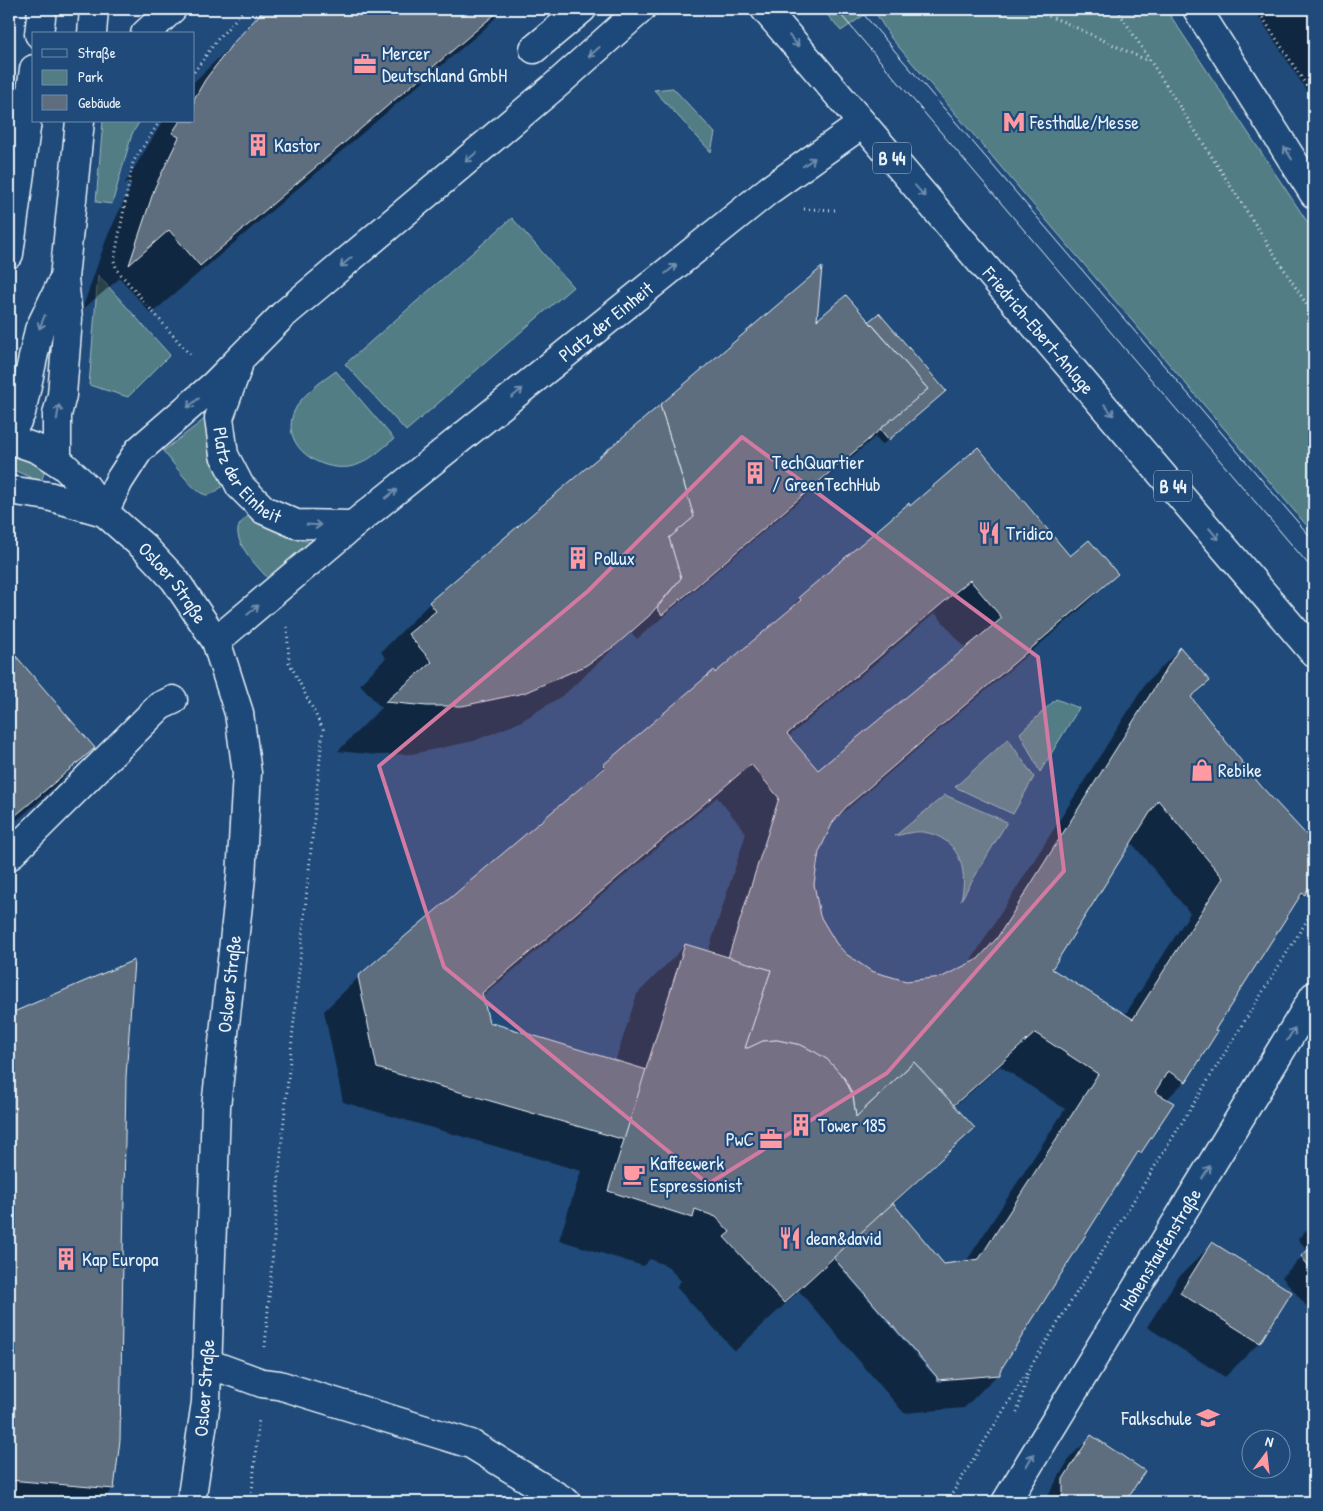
<svg xmlns="http://www.w3.org/2000/svg" width="1323" height="1511" font-family="'Patrick Hand',sans-serif">
	<rect width="100%" height="100%" fill="#1f4a7a"/>
	<filter id="ink" filterUnits="userSpaceOnUse"><feTurbulence type="fractalNoise" baseFrequency=".02" numOctaves="2"/><feDisplacementMap in="SourceGraphic" scale="10" xChannelSelector="R" yChannelSelector="G"/><feConvolveMatrix kernelMatrix="1 2 1 2 8 2 1 2 1" color-interpolation-filters="sRGB"/></filter>
	<g filter="url(#ink)">
		<g fill="#527d85" stroke="#9db7be">
			<polygon points="822,9 1166,9 1314,232 1314,534 891,38 873,9 841,31"/>
			<polygon points="673,88 715,133 711,152 654,90"/>
			<polygon points="103,121 140,121 132,134 112,204 96,202"/>
			<polygon points="512,218 573,287 406,431 345,364"/>
			<polygon points="98,275 170,355 128,397 89,385"/>
			<path d="M336,371l58,68c-13,10 -28,26 -45,28 -30,4 -67,-20 -56,-53 7,-19 28,-32 43,-43z"/>
			<path d="M210,415l17,67c-6,5 -12,12 -20,13 -12,0 -35,-34 -44,-44z"/>
			<polygon points="9,450 46,467 41,482 9,468"/>
			<path d="M252,513c20,19 42,27 68,30l-47,41c-11,-13 -44,-43 -33,-60 3,-4 8,-8 12,-11z"/>
			<polygon points="1056,699 1079,708 1040,772 1020,733"/>
			<polygon points="1008,739 1034,777 1013,814 955,787"/>
			<path d="M945,795l62,27 -46,78c8,-32 -3,-63 -38,-68 -9,-1 -19,2 -28,4z"/>
		</g>
		<g fill="#0007" fill-rule="evenodd">
			<polygon points="268,9 504,9 483,30 151,314 120,278 82,310 107,237 131,186 125,183 163,121 194,121 194,82"/>
			<polygon points="1254,9 1314,9 1314,102"/>
			<polygon points="879,314 939,397 882,445 875,437 637,639 631,632 565,694 520,722 474,741 412,754 378,755 338,751 381,708 360,684 386,658 381,652 430,603 816,323 869,323"/>
			<path d="M910,507l206,67 -34,34 -250,214 -15,30 -4,33 6,31 16,28 10,11 25,17 36,10 36,-4 26,-13 178,-282 34,-34 28,32 -17,18 69,88 54,58v29l-10,20 -11,11 -80,125 -28,51 -19,19 -26,52 -10,10 -131,208 -1,4 -34,34 -60,5 -105,-122 -64,60 -59,-64 5,-6 -14,-15 -17,-7 -7,7 -84,-26 22,-69 -238,-69 -19,-91 35,-34 220,-187 25,-24 111,-91 56,-48 29,-29zM935,613l31,36 -148,123 -30,-35zM717,797l29,36 -38,119 -22,-7 -49,49 -22,68 -127,-39 -6,-26zM1131,842l59,71 -65,102 -74,-46zM1000,1066l65,43 -99,153 -23,3 -50,-60 80,-77 -19,-21zM835,1258l107,123 -2,2 -106,-123z"/>
			<polygon points="9,650 93,748 44,797 9,827"/>
			<polygon points="133,961 125,1077 113,1489 99,1502 9,1502 9,1015"/>
			<polygon points="1314,1223 1314,1315 1282,1277 1308,1251 1298,1239"/>
			<polygon points="1212,1244 1290,1293 1259,1343 1225,1377 1147,1327 1178,1278"/>
			<polygon points="1091,1437 1143,1471 1123,1502 1044,1502 1071,1456"/>
		</g>
		<g fill="#5e6e7e" stroke="#e8f1f8" fill-rule="evenodd">
			<polygon points="265,9 501,9 200,266 169,230 129,265 155,187 179,137 172,133 180,121 194,121 194,99 205,80 233,43"/>
			<polygon points="822,267 817,320 846,295 928,389 662,615 657,608 681,578 669,538 694,517 660,405"/>
			<polygon points="879,313 946,391 889,440 880,429 928,389 869,321"/>
			<polygon points="660,405 694,517 669,538 681,578 649,616 616,645 585,666 524,693 462,706 427,706 385,702 432,662 408,634 436,611 429,602"/>
			<path d="M978,447l92,109 19,-16 29,34 -272,233 -13,15 -14,30 -5,32 6,32 16,27 10,11 25,17 35,10 36,-4 36,-18 19,-21 183,-291 30,34 -19,16 70,89 53,57v33l-9,19 -3,-2 -87,137 3,1 -32,51 -18,-11 -13,21 19,11 -33,50 -3,-1 -138,219v4l-63,5v-3l-105,-121 60,-54 52,62 35,-5 119,-185 -63,-41 -82,73 -39,-44 -58,55 -3,-21 -8,-17 -17,-19 -13,-8 -14,-7 -24,-5 -14,1 -15,7h-3l26,-78 -43,-12 51,-160 -28,-34 -269,229 7,29 158,48 -22,70 -248,-72 -19,-92 247,-209 -2,-2 111,-95 1,3 86,-73 -2,-3 110,-94 1,3zM970,580l32,38 -184,152 -31,-36zM1158,800l65,78 -90,141 -81,-50z"/>
			<polygon points="9,648 95,748 9,821"/>
			<polygon points="685,944 771,970 745,1048 748,1048 763,1041 777,1040 801,1045 815,1052 828,1060 845,1079 853,1096 856,1117 914,1062 975,1128 784,1303 724,1237 730,1232 716,1217 695,1209 693,1218 608,1191"/>
			<polygon points="134,960 126,1077 120,1440 114,1489 9,1480 9,1014"/>
			<polygon points="1212,1242 1292,1292 1260,1343 1180,1293"/>
			<polygon points="1314,1245 1314,1273 1301,1256"/>
			<polygon points="1091,1435 1145,1471 1125,1502 1063,1502 1063,1479"/>
		</g>
		<g fill="none" stroke-linecap="round" stroke-linejoin="round">
			<defs>
				<g id="minor">
					<polyline points="39,34 42,9"/>
					<polyline points="92,34 94,9"/>
					<polyline points="145,34 172,9"/>
					<polyline points="534,49 582,9"/>
					<polyline points="9,254 34,69"/>
					<path id="s1" d="M238,366l-19,52 5,37 16,31 24,24 32,14 57,1"/>
					<polyline points="9,430 15,425 21,413 39,330 64,278"/>
					<path id="s2" d="M9,439l29,10 26,17 22,21 18,25 41,36 30,32 41,61 23,72 8,60 -6,104 -25,230 -10,295 -15,100"/>
					<polyline points="57,461 57,415 62,395 68,319 64,278 80,121"/>
					<polyline points="9,490 48,496 104,512"/>
					<polyline points="104,512 119,481 139,450 215,384 283,315 556,85 641,9"/>
					<path id="s3" d="M216,641l137,-116 416,-335 93,-66"/>
					<polyline points="9,856 160,706 173,700"/>
					<polyline points="207,1363 262,1383 279,1385 471,1444 566,1502"/>
				</g>
				<g id="major">
					<path id="s4" d="M765,9l549,644"/>
					<polyline points="1197,9 1314,194"/>
					<path id="s5" d="M1006,1502l308,-506"/>
				</g>
			</defs>
			<use href="#minor" stroke="#e8f1f8" stroke-width="31"/>
			<use href="#major" stroke="#e8f1f8" stroke-width="31"/>
			<g stroke="#e8f1f8" stroke-width="3" stroke-dasharray="1 4" stroke-linecap="butt">
				<polyline points="884,9 890,15 897,9"/>
				<polyline points="1030,9 1064,22 1148,61"/>
				<polyline points="1117,9 1314,316"/>
				<polyline points="1257,9 1314,97"/>
				<polyline points="194,72 217,40 245,9"/>
				<polyline points="160,121 133,162 114,261 117,270 190,355"/>
				<polyline points="804,209 838,210"/>
				<polyline points="265,1347 282,1140 323,729 289,662 287,626"/>
				<polyline points="1017,1413 1028,1374"/>
				<polyline points="251,1502 259,1418"/>
				<polyline points="947,1502 1314,909"/>
				<polyline points="967,1502 972,1495"/>
			</g>
			<use href="#minor" stroke="#1f4a7a" stroke-width="28"/>
			<use href="#major" stroke="#1f4a7a" stroke-width="28"/>
			<g stroke="#e8f1f8" stroke-width="1">
				<polyline points="836,9 1314,571"/>
				<polyline points="859,9 1314,541"/>
			</g>
		</g>
		<defs><path id="oneway-shaft" d="M-6 0H5M1.5-3L5.5 0L1.5 3" fill="none" stroke-width="1.6" stroke-linecap="round" stroke-linejoin="round" transform="scale(1.25)"/></defs>
		<g stroke="#6f8dac">
			<use href="#oneway-shaft" transform="translate(794 41) rotate(49)"/>
			<use href="#oneway-shaft" transform="translate(594 52) rotate(139)"/>
			<use href="#oneway-shaft" transform="translate(1288 153) rotate(-122)"/>
			<use href="#oneway-shaft" transform="translate(471 157) rotate(140)"/>
			<use href="#oneway-shaft" transform="translate(809 162) rotate(-35)"/>
			<use href="#oneway-shaft" transform="translate(920 191) rotate(49)"/>
			<use href="#oneway-shaft" transform="translate(346 262) rotate(140)"/>
			<use href="#oneway-shaft" transform="translate(671 269) rotate(-39)"/>
			<use href="#oneway-shaft" transform="translate(42 322) rotate(112)"/>
			<use href="#oneway-shaft" transform="translate(517 393) rotate(-39)"/>
			<use href="#oneway-shaft" transform="translate(193 403) rotate(141)"/>
			<use href="#oneway-shaft" transform="translate(1109 410) rotate(50)"/>
			<use href="#oneway-shaft" transform="translate(58 412) rotate(-81)"/>
			<use href="#oneway-shaft" transform="translate(391 494) rotate(-38)"/>
			<use href="#oneway-shaft" transform="translate(314 525) rotate(3)"/>
			<use href="#oneway-shaft" transform="translate(1214 534) rotate(50)"/>
			<use href="#oneway-shaft" transform="translate(253 610) rotate(-40)"/>
			<use href="#oneway-shaft" transform="translate(1291 1034) rotate(-58)"/>
			<use href="#oneway-shaft" transform="translate(1206 1172) rotate(-58)"/>
			<use href="#oneway-shaft" transform="translate(1030 1460) rotate(-60)"/>
		</g>
	</g>
	<path fill="#d37aa2" fill-opacity="0.2" stroke="#d37aa2" stroke-width="4" stroke-linejoin="round" d="M742,437l296,220 26,214 -177,202 -179,111 -264,-217 -65,-201 209,-175z"/>
	<defs>
		<symbol id="office-bare" viewBox="-9 -9 18 18"><path d="M-6-3h4V-5.5h4V-3h4V5H-6ZM-1-4.5V-3h2v-1.5ZM-6 0V1H6V0Z" fill="#ff9aa2" stroke="#1f4a7a" stroke-width="2.5" paint-order="stroke"/></symbol>
		<symbol id="metro-bare" viewBox="-9 -9 18 18"><path d="M-5.5 5V-5H-3L0 0L3-5H5.5V5H3V-.5L0 4L-3-.5V5Z" fill="#ff9aa2" stroke="#1f4a7a" stroke-width="2.5" paint-order="stroke"/></symbol>
		<symbol id="building-bare" viewBox="-9 -9 18 18"><path d="M-4-6H4V6H1V3H-1V6H-4ZM-2.5-4.3h1.7v1.8h-1.7ZM.8-4.3h1.7v1.8H.8ZM-2.5-1h1.7V.8h-1.7ZM.8-1h1.7V.8H.8Z" fill="#ff9aa2" stroke="#1f4a7a" stroke-width="2.5" paint-order="stroke"/></symbol>
		<symbol id="restaurant-bare" viewBox="-9 -9 18 18"><path d="M-5-6h1v4h1v-4h1v4h1v-4h1v5L-1.5 .5V6h-2V.5L-5-1ZM5-6V6H3V1.5H1.5Q1.5-4 5-6Z" fill="#ff9aa2" stroke="#1f4a7a" stroke-width="2.5" paint-order="stroke"/></symbol>
		<symbol id="shop-bare" viewBox="-9 -9 18 18"><path d="M-5-2.5h2.3a2.7 3.5 0 0 1 5.4 0H5L5.5 6h-11ZM-1.5-2.5h3a1.5 2.3 0 0 0-3 0Z" fill="#ff9aa2" stroke="#1f4a7a" stroke-width="2.5" paint-order="stroke"/></symbol>
		<symbol id="cafe-bare" viewBox="-9 -9 18 18"><path d="M-5.5-4.5H6V0H3Q3 3.5 0 3.5H-2.5Q-5.5 3.5-5.5 0ZM3-3.2v2h1.7v-2ZM-6 4.5H4V6H-6Z" fill="#ff9aa2" stroke="#1f4a7a" stroke-width="2.5" paint-order="stroke"/></symbol>
		<symbol id="school-bare" viewBox="-9 -9 18 18"><path d="M0-5L7-2L0 1L-7-2ZM-4 1L0 2.5L4 1V4Q0 6-4 4Z" fill="#ff9aa2" stroke="#1f4a7a" stroke-width="2.5" paint-order="stroke"/></symbol>
	</defs>
	<g fill-rule="evenodd">
		<use href="#office-bare" x="349" y="48" width="32" height="32"/>
		<use href="#metro-bare" x="998" y="106" width="32" height="32"/>
		<use href="#building-bare" x="242" y="129" width="32" height="32"/>
		<use href="#building-bare" x="739" y="457" width="32" height="32"/>
		<use href="#restaurant-bare" x="973" y="517" width="32" height="32"/>
		<use href="#building-bare" x="562" y="542" width="32" height="32"/>
		<use href="#shop-bare" x="1186" y="754" width="32" height="32"/>
		<use href="#building-bare" x="785" y="1109" width="32" height="32"/>
		<use href="#office-bare" x="755" y="1123" width="32" height="32"/>
		<use href="#cafe-bare" x="618" y="1158" width="32" height="32"/>
		<use href="#restaurant-bare" x="774" y="1222" width="32" height="32"/>
		<use href="#building-bare" x="50" y="1243" width="32" height="32"/>
		<use href="#school-bare" x="1192" y="1402" width="32" height="32"/>
	</g>
	<g text-anchor="middle" dominant-baseline="central" stroke-width="4.5" stroke-linejoin="round" paint-order="stroke">
		<g fill="#1f4a7a" stroke="#acbfd2" stroke-width="1">
			<rect x="873" y="142.5" width="38" height="31" rx="4"/>
			<rect x="1154" y="470.5" width="38" height="31" rx="4"/>
		</g>
		<g font-size="18" font-weight="bold" fill="#e8f1f8">
			<text x="892" y="158">B 44</text>
			<text x="1173" y="486">B 44</text>
		</g>
		<g font-size="19" fill="#e8f1f8" stroke="#1f4a7a" text-anchor="start">
			<text x="382" y="53">Mercer<tspan x="382" dy="22">Deutschland GmbH</tspan></text>
			<text x="1030" y="122">Festhalle/Messe</text>
			<text x="274" y="145">Kastor</text>
			<text x="772" y="462">TechQuartier<tspan x="772" dy="22">/ GreenTechHub</tspan></text>
			<text x="1006" y="533">Tridico</text>
			<text x="594" y="558">Pollux</text>
			<text x="1218" y="770">Rebike</text>
			<text x="818" y="1125">Tower 185</text>
			<text x="754" y="1139" text-anchor="end">PwC</text>
			<text x="650" y="1163">Kaffeewerk<tspan x="650" dy="22">Espressionist</tspan></text>
			<text x="806" y="1238">dean&amp;david</text>
			<text x="82" y="1259">Kap Europa</text>
			<text x="1192" y="1418" text-anchor="end">Falkschule</text>
		</g>
		<g font-size="19" fill="#e8f1f8" stroke="#1f4a7a">
			<text stroke="none"><textPath href="#s3" startOffset="504">Platz der Einheit</textPath></text>
			<text stroke="none"><textPath href="#s4" startOffset="422">Friedrich-Ebert-Anlage</textPath></text>
			<text stroke="none"><textPath href="#s1" startOffset="122">Platz der Einheit</textPath></text>
			<text stroke="none"><textPath href="#s2" startOffset="222">Osloer Straße</textPath></text>
			<text transform="translate(229 984) rotate(-84)">Osloer Straße</text>
			<text stroke="none"><textPath href="#s5" startOffset="296">Hohenstaufenstraße</textPath></text>
			<text transform="translate(204 1388) rotate(-86)">Osloer Straße</text>
		</g>
	</g>
	<rect width="1323" height="1511" fill="none" stroke="#1f4a7a" stroke-width="30"/>
	<rect x="15" y="15" width="1293" height="1481" fill="none" stroke="#e8f1f8" stroke-width="2" filter="url(#ink)"/>
	<rect x="32" y="32" width="162" height="90" fill="#1f4a7a" stroke="#6f8dac"/>
	<rect x="42" y="49" width="25" height="8" fill="#1f4a7a" stroke="#6f8dac"/>
	<text x="78" y="58" font-size="15" fill="#e8f1f8">Straße</text>
	<rect x="42" y="70" width="25" height="15" fill="#527d85" stroke="#6f8dac"/>
	<text x="78" y="82" font-size="15" fill="#e8f1f8">Park</text>
	<rect x="42" y="95" width="25" height="15" fill="#5e6e7e" stroke="#6f8dac"/>
	<text x="78" y="108" font-size="15" fill="#e8f1f8">Gebäude</text>
	<g transform="translate(1266 1454) rotate(15)"><circle r="24" fill="#1f4a7a" stroke="#6f8dac"/>
	<path d="M0-4L9 19L0 12L-9 19Z" fill="#ff9aa2"/>
	<text y="-8" font-size="14" font-weight="bold" text-anchor="middle" fill="#e8f1f8">N</text>
	</g>
</svg>
